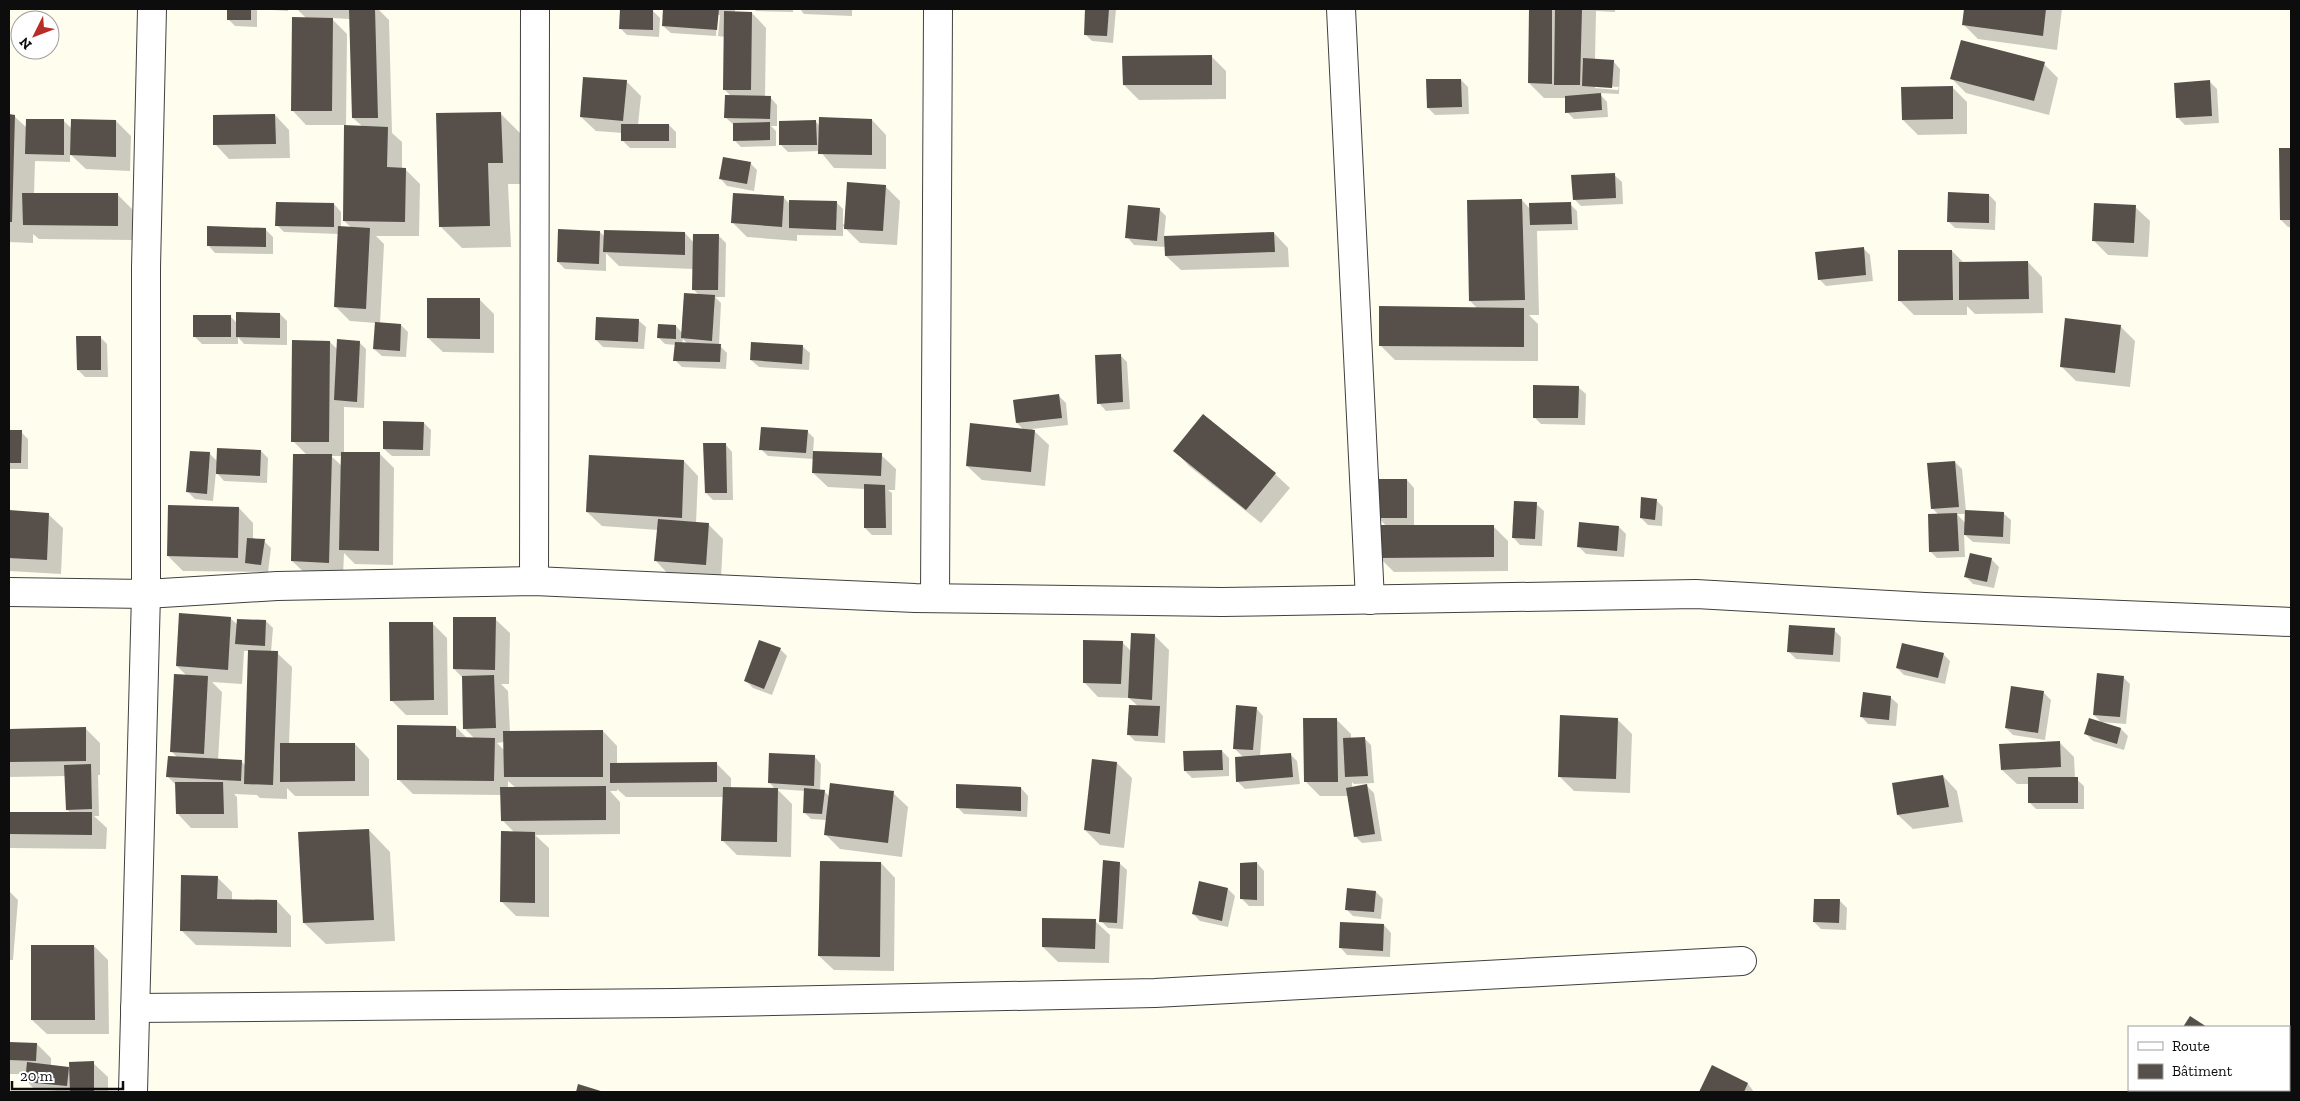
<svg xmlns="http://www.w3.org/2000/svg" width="2300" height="1101" font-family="'Zilla Slab',serif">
	<rect width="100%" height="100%" fill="#fffdee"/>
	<g fill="#0003" fill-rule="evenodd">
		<polygon points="228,9 257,9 257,27 235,26 228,19"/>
		<polygon points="271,9 288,9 288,11 272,10"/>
		<path d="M297,9h81l11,11 3,113 10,9v27h3l15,15 -1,52h-43l8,8 -4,80 21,1 7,7 -2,25 -24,-1 -8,-7 2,-26 -26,-2 -14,-14 3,-73 -55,-2 -7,-7 57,-21 7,8v15l11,1 -8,-7 2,-96h-40l-14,-15 15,-91zM331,18l19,1 3,99 10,9h-17l1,-93z"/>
		<polygon points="664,9 735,9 735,13 752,13 766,28 765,97 770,97 777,105 777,126 771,126 776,131 776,146 741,147 734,140 734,125 726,118 731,96 724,89 725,37 718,36 720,15 717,15 716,36 671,33 663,26"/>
		<polygon points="754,9 793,9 793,12 756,11"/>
		<polygon points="800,9 852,9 852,16 804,14"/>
		<polygon points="1087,9 1116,9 1113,43 1092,41 1085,34"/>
		<path d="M1531,9h84v3l-19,-1 -1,49 18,1 7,8 -1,25 -20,-1 8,9 1,15 -34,2 -7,-7 -1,-14h-22l-15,-15zM1595,86l24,1 -1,3 -23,-2z"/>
		<polygon points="1965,9 2062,9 2057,50 1978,39 1963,24"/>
		<polygon points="653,11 660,18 659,37 627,35 620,28"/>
		<polygon points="1211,56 1226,71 1226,99 1139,100 1124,85"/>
		<polygon points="2044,64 2058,78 2049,115 1966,93 1951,78"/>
		<polygon points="1461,80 1468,87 1469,114 1435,115 1428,108"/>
		<polygon points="626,81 641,96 638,125 669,125 676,132 676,148 630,148 623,141 623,133 596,131 581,117"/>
		<polygon points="2210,82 2217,89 2219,123 2185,125 2178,118"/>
		<polygon points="1952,87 1967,102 1967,134 1918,135 1903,120"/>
		<polygon points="500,113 522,135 524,184 508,184 511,247 462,248 441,227"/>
		<polygon points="275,115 289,130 290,158 229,159 215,144"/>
		<polygon points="9,116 14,116 27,128 63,120 72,129 116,121 131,136 130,171 86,169 70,154 70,162 35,161 34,195 117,194 132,209 132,240 39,239 33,234 33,243 9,242"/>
		<polygon points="872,120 886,135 886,169 834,168 820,151 788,152 780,144 816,122 820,126"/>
		<polygon points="2280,149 2291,149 2291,227 2288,227 2281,220"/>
		<polygon points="750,163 757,170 754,191 727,186 720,178"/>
		<polygon points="1614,175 1622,182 1623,204 1581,206 1574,199"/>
		<polygon points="885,186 900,201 897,245 860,243 843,226 843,236 797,235 797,241 747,237 732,222 784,198 791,205 836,202 843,209 843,224 845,225"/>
		<polygon points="1989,195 1996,202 1995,230 1955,228 1948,221"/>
		<polygon points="1522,200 1530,209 1570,204 1577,211 1578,230 1537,231 1539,315 1529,315 1538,324 1538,361 1395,360 1380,345 1478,309 1470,301"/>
		<polygon points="2135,207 2150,221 2148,257 2108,255 2093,240"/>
		<polygon points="1159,209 1166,216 1164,237 1274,233 1288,248 1289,267 1181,270 1166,256 1166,247 1134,245 1127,237"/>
		<polygon points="266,230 273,237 273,254 215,253 208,245"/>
		<path d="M600,232l5,5 80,-4 9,10 25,-7 7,7 -1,54h-10l6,6 -2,42 8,8 -1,16 -44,-2 -7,-7 1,-15 -11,-1 -7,-7 18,-11 6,7 17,-38 -6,-6 1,-20 -75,-3 -13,-13v18l-41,-2 -7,-7zM683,339l5,5 -6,-1z"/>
		<polygon points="1863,248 1870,255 1873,281 1826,286 1819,279"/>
		<polygon points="1952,251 1964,263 2028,262 2042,277 2043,313 1975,314 1967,306 1967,315 1914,315 1899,300"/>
		<polygon points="479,299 494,314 494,353 443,352 428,338"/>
		<polygon points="280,314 287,321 287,345 244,344 238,337 238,344 202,344 195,337 230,316 237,323"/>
		<polygon points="638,320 646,327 644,349 603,347 596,340"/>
		<polygon points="2120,326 2135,341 2130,387 2076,381 2061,366"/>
		<polygon points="100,337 107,344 108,377 85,377 78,370"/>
		<path d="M330,342l8,8 21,-8 7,7 -2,59 -20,-1v46l36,1 14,14 -1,97 -38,-1 -11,-11 -1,24 -36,-2 -15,-14 15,-106 -14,-14zM331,456h11v10z"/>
		<polygon points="802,346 810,353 809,370 759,367 751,360"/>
		<polygon points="1120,355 1127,362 1130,409 1106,411 1099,403"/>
		<polygon points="1578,387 1586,394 1585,425 1541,424 1534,417"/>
		<polygon points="1059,396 1066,403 1068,425 1032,429 1049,445 1045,486 982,480 967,466 1024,430 1017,423"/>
		<polygon points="424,423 431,430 430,456 392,456 384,449"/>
		<polygon points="9,431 21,432 28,439 28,469 9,469"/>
		<polygon points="807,431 814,438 813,452 881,455 896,469 895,490 888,490 892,493 892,535 872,535 865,528 865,489 828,487 813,473 814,459 768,456 761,449"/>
		<polygon points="725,444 732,452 733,500 713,500 706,493"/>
		<polygon points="261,451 268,458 267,483 224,481 216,472 213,501 195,499 188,492 209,453 218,462"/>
		<polygon points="1175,451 1275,474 1290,488 1261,523 1189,466"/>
		<polygon points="684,461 698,476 696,524 709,525 723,539 721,579 670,576 656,561 658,530 602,526 587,512"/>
		<path d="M1955,462l7,7 4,42 37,2 8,7 -1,24 -37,-2 -9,-8 1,23 -28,1 -7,-7 9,-36 -7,-7zM1957,514h9v10z"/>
		<polygon points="1407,480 1414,488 1414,526 1493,526 1508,541 1508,571 1394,572 1379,557 1387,527 1378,517"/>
		<polygon points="1656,500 1663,507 1662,526 1648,525 1641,518"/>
		<polygon points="1536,504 1544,511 1542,546 1520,545 1513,537"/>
		<polygon points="239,508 253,523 253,540 264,541 271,548 268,572 183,571 168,556"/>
		<polygon points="9,512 48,514 63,528 61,574 9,571"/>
		<polygon points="1619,527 1626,534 1624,557 1586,554 1579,547"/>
		<polygon points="1992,560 1999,567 1994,588 1973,584 1966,577"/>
		<path d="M230,618l8,7 28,-4 7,7 -2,24 6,1 15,14 -3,77h66l14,15v37h-74l-8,-8v11l-27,-1 -3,-3 -23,-1 3,3 1,31h-47l-14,-15 -1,-28 -8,-8 10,-19 -6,-6 15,-76 -10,-10zM244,651h6l-4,115 -4,-4 -24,-2 4,-68 -10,-10 30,2z"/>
		<path d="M495,619l15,14 -1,51h-8l7,7 2,41 93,-1 14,15v18l99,-1 15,15v10l45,2 -7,-8 45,-26 7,8 -1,27h4l6,6 63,-4 15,14 -6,50 -62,-8 -15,-15 2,-14 -16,-1 -7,-7 1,-21 -28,-2 15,15 -1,53 -54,-2 -15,-15 1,-43h-97l-9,-8v2h-7l10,11v32l-85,1 14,13v69l-33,-1 -15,-15 14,-68 -13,-13v-25l-89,-1 -15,-15 58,-52 12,12h7l-10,-10 -2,-51 -9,-9zM504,742v8l-7,-7zM508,781l8,7h-8z"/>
		<polygon points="432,623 447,638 448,715 406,715 391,700"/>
		<polygon points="1834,630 1841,637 1840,662 1796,659 1789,652"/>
		<polygon points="1154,635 1169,650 1165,743 1135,741 1128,734 1138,706 1129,698 1098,697 1084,682 1122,642 1131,651"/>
		<polygon points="780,649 787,656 772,695 753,688 746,681"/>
		<polygon points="1943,654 1950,661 1945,684 1904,675 1897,668"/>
		<polygon points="2123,677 2130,684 2126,724 2101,722 2094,715"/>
		<polygon points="2043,692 2051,700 2045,740 2013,735 2006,728"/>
		<polygon points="1890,697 1898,704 1896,726 1868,724 1861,716"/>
		<polygon points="1256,708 1263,716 1260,756 1290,754 1297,761 1300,784 1245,789 1237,781 1244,758 1234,748"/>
		<polygon points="1336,719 1351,734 1351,739 1364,738 1371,745 1374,783 1354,784 1352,782 1352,788 1367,786 1374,793 1382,841 1362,843 1355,836 1349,796 1320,796 1305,781"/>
		<polygon points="1617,719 1632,734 1630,793 1574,791 1559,776"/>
		<polygon points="86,729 100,743 100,775 98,775 99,816 94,816 107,828 106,849 9,848 9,813 71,813 67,810 66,776 9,777 9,730"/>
		<polygon points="2121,729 2128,736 2124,750 2093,741 2086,734"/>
		<polygon points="2059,742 2074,757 2075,778 2084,786 2084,809 2036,809 2029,802 2029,784 2017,784 2002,770"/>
		<polygon points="1222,751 1229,758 1229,776 1192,778 1185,771"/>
		<polygon points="1093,761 1117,763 1132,778 1124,848 1100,845 1085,830"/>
		<polygon points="1943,776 1957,791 1963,822 1913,829 1898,815"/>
		<polygon points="1021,788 1028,796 1027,817 964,814 957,807"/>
		<polygon points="369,830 390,852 395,941 326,944 304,923"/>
		<polygon points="881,863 895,878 894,971 834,970 819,956"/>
		<polygon points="1119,863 1127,870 1123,929 1108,928 1101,921"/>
		<polygon points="1257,863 1264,871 1264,906 1249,906 1242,899"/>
		<polygon points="217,877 232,892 232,901 277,901 291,916 291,947 196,945 181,930"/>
		<polygon points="1228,889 1235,896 1228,927 1200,921 1193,914"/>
		<polygon points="9,891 18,900 13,960 9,960"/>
		<polygon points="1376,892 1383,899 1381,919 1353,916 1346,909"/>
		<polygon points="1840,901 1847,908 1846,930 1821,929 1814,922"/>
		<polygon points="1095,921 1110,935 1109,963 1058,962 1043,947"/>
		<polygon points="1384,925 1391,933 1390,957 1347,955 1340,947"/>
		<polygon points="94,946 108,960 109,1034 47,1034 32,1020"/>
		<polygon points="9,1043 37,1044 51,1058 51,1066 68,1068 71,1070 93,1063 108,1077 108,1092 71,1092 34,1089 27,1081 27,1074 9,1074"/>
		<polygon points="1712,1067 1748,1084 1754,1092 1700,1092"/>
	</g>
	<g fill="#564f4a">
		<rect x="227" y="9" width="24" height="11"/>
		<polygon points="349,9 375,9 378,118 352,118"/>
		<polygon points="620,9 653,10 653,30 619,29"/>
		<polygon points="663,9 719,9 717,30 662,26"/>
		<polygon points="1085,9 1109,9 1107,36 1084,35"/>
		<polygon points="1529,9 1552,9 1552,84 1528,83"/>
		<polygon points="1555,9 1582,9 1580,85 1554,85"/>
		<polygon points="1964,9 2046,9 2043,36 1962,25"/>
		<polygon points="724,11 752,12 751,90 723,90"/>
		<polygon points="292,17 333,18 332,111 291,111"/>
		<polygon points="1961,40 2045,62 2034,101 1950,79"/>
		<polygon points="1212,55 1212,85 1123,85 1122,56"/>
		<polygon points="1583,58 1614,60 1612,88 1582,86"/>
		<polygon points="583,77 627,80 623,121 580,117"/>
		<polygon points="1426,79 1461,79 1462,107 1427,108"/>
		<polygon points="2210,80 2212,116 2176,118 2174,83"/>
		<polygon points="1953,86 1953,119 1902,120 1901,87"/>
		<polygon points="1601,93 1602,110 1565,113 1565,96"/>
		<polygon points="725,95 771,96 770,119 724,118"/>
		<polygon points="501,112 503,163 488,163 490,226 439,227 436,113"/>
		<polygon points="9,114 15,115 12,222 9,222"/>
		<polygon points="275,114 276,144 213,145 213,115"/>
		<polygon points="819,117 872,119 872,155 818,154"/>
		<polygon points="26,119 64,119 64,155 25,154"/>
		<polygon points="71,119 116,120 116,157 70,155"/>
		<polygon points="816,120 817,145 779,145 779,121"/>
		<polygon points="770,122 770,140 733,141 733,123"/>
		<rect x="621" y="124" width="48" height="17"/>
		<polygon points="344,125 388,127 387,167 406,168 405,222 343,221"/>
		<polygon points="2279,148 2291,148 2291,220 2280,220"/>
		<polygon points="723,157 751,162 747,184 719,179"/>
		<polygon points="1615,173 1616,198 1573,200 1571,175"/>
		<polygon points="847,182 886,185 883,231 844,229"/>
		<polygon points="1948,192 1989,194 1989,223 1947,222"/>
		<polygon points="22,193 118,193 118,226 23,225"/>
		<polygon points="733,193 784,196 782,227 731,223"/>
		<polygon points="1522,199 1525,300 1469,301 1467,200"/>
		<polygon points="789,200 837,201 836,230 789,228"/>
		<polygon points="276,202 334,203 334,227 275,226"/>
		<polygon points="1571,202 1572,224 1530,225 1529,203"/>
		<polygon points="2094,203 2136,205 2134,243 2092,241"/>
		<polygon points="1128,205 1160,208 1157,241 1125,238"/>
		<polygon points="207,226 266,228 266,247 207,246"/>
		<polygon points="338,226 370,228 366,309 334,307"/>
		<polygon points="558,229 600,231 599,264 557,262"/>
		<polygon points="604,230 685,232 685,255 603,252"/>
		<polygon points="1274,232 1275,252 1165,256 1164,236"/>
		<polygon points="693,234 719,234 718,290 692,290"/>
		<polygon points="1864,247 1866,275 1818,280 1815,252"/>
		<polygon points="1898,250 1952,250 1953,300 1898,301"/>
		<polygon points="2028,261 2029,299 1959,300 1959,262"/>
		<polygon points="684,293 715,295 712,341 681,338"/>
		<polygon points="427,298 480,298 480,339 427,338"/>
		<polygon points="1379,306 1524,308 1524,347 1379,346"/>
		<polygon points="236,312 280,313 280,338 236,337"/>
		<rect x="193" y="315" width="38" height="22"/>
		<polygon points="596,317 639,319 638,342 595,340"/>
		<polygon points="2065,318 2121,325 2115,373 2060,367"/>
		<polygon points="375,322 401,324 400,351 373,349"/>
		<polygon points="658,324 676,325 676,339 657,338"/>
		<polygon points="76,336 101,336 101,370 77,370"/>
		<polygon points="337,339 360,341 357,402 334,400"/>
		<polygon points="292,340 330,341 329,442 291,442"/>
		<polygon points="675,342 721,344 720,362 673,361"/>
		<polygon points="751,342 803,345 802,364 750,360"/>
		<polygon points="1121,354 1123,402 1097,404 1095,355"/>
		<polygon points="1533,385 1579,386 1578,418 1533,418"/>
		<polygon points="1059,394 1062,418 1016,423 1013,400"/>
		<polygon points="1203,414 1276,473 1246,510 1173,451"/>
		<polygon points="383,421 424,422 423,450 383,449"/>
		<polygon points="970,423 1035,430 1031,472 966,466"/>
		<polygon points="761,427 808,430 806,453 759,450"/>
		<polygon points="9,430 22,430 21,463 9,463"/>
		<polygon points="703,443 726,443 727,493 705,493"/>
		<polygon points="217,448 261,450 260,476 216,474"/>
		<polygon points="190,451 210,452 207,494 186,492"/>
		<polygon points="813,451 882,453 881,476 812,473"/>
		<polygon points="341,452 380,452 379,551 339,550"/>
		<polygon points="293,454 332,454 329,563 291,561"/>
		<polygon points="589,455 684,460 682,518 586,512"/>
		<polygon points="1955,461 1959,507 1931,509 1927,463"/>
		<rect x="1377" y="479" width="30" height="39"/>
		<polygon points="864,484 885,485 886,528 864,528"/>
		<polygon points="1641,497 1657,499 1655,520 1640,518"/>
		<polygon points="1514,501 1537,502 1535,539 1512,538"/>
		<polygon points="168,505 239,507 238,558 167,556"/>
		<polygon points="9,510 49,513 47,560 9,558"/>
		<polygon points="1965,510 2004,512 2003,537 1964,535"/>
		<polygon points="1957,513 1959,551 1929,552 1928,514"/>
		<polygon points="658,519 709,523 706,565 654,561"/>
		<polygon points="1579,522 1619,526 1617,551 1577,547"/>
		<polygon points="1378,525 1494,525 1494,557 1378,558"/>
		<polygon points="247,538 265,539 261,565 245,563"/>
		<polygon points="1970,553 1992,558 1987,582 1964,577"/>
		<polygon points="179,613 231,617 228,670 176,666"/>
		<polygon points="453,617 496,617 495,670 453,669"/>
		<polygon points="237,619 266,620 265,646 235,644"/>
		<polygon points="389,622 433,622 434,700 390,701"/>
		<polygon points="1789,625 1835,628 1833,655 1787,652"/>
		<polygon points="1131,633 1155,634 1152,700 1128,698"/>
		<polygon points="759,640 781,648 764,689 744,681"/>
		<polygon points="1083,640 1123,641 1121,684 1083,683"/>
		<polygon points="1902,643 1944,653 1938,678 1896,668"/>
		<polygon points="248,650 278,651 273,785 244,784"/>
		<polygon points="2097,673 2124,676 2120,717 2093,715"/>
		<polygon points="174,674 208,676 204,754 170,752"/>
		<polygon points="494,675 496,728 463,729 462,676"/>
		<polygon points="2011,686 2044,691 2038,733 2005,728"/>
		<polygon points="1863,692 1891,696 1889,720 1860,717"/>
		<polygon points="1129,705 1160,706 1158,736 1127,735"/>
		<polygon points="1236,705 1257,707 1253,750 1233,749"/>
		<polygon points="1560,715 1618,718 1616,779 1558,777"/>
		<polygon points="1303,718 1337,718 1338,782 1304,782"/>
		<polygon points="2089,718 2121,728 2117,744 2084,734"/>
		<polygon points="397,725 456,726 456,737 495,738 494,781 397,780"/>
		<polygon points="86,727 86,761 9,762 9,729"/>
		<polygon points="603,730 603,777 504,777 503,731"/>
		<polygon points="1365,737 1368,776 1345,777 1343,738"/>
		<polygon points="2060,741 2061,767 2001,770 1999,744"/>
		<polygon points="280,743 355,743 355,781 280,782"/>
		<polygon points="1222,750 1223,770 1184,771 1183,751"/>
		<polygon points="769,753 815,755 814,786 768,783"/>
		<polygon points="1291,753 1293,777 1236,782 1235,757"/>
		<polygon points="168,756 242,760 241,781 166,777"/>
		<polygon points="1092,759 1117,762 1110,834 1084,830"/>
		<polygon points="717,762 717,782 610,783 610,763"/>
		<polygon points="91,764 92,809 66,810 64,765"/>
		<polygon points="1943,775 1949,807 1897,815 1892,783"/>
		<rect x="2028" y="777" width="50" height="26"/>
		<polygon points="175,782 223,782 224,814 176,814"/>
		<polygon points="830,783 894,791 888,843 824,835"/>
		<polygon points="956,784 1021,787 1021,811 956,808"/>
		<polygon points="1367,784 1375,834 1354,837 1346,788"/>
		<polygon points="606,786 606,820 501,821 500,787"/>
		<polygon points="723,787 778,788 777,842 721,841"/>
		<polygon points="804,788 825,790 822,814 803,813"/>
		<polygon points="9,812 92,812 92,835 9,834"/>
		<polygon points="369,829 374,920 303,923 298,832"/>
		<polygon points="501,831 535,832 535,903 500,902"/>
		<polygon points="1103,860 1120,862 1117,923 1099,922"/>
		<polygon points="820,861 881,862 880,957 818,956"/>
		<polygon points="1257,862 1257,900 1240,899 1240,863"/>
		<polygon points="181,875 218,876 217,899 277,900 277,933 180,931"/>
		<polygon points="1199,881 1228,888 1222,921 1192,914"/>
		<polygon points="1347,888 1376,891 1374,912 1345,910"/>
		<polygon points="1814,899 1840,899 1839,923 1813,922"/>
		<polygon points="1042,918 1096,919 1095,949 1042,947"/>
		<polygon points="1340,922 1384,924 1383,951 1339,948"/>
		<polygon points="31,945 94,945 95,1020 31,1020"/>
		<polygon points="2190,1016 2207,1027 2183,1027"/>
		<polygon points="9,1042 37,1043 36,1061 9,1060"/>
		<polygon points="94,1061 94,1092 70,1092 69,1062"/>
		<polygon points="27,1062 69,1067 67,1086 25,1082"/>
		<polygon points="1712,1065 1748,1083 1744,1092 1699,1092"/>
		<polygon points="578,1084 604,1092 576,1092"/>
	</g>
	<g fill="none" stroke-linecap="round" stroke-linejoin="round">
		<defs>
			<g id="minor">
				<polyline points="1341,9 1370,600"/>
				<polyline points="534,581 535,9"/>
				<polyline points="9,592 146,594 277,586 534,581 915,598 1222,602 1696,594 1925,607 2291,622"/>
				<polyline points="935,598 938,9"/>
				<polyline points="135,1008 675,1003 1155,993 1742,961"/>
				<polyline points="133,1092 146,594 146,267 152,9"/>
			</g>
		</defs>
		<use href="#minor" stroke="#404040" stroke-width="30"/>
		<use href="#minor" stroke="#fff" stroke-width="28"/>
	</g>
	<rect width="2300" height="1101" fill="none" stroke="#0d0d0d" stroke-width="20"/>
	<rect x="2128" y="1026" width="162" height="65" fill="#ffffff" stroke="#9e9e9e"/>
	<rect x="2138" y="1042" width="25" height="8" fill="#ffffff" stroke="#9e9e9e"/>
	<text x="2172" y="1051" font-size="15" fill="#0d0d0d">Route</text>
	<rect x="2138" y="1064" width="25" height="15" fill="#564f4a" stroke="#9e9e9e"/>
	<text x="2172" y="1076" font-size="15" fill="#0d0d0d">Bâtiment</text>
	<g transform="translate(35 35) rotate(228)"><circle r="24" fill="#ffffff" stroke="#9e9e9e"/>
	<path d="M0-4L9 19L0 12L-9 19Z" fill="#ba2c28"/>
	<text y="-8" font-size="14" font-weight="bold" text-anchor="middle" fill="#0d0d0d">N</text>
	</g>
	<path d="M12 1081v8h111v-8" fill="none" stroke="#0d0d0d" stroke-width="2.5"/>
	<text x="20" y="1081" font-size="15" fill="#0d0d0d" stroke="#ffffff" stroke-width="4" paint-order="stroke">20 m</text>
</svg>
